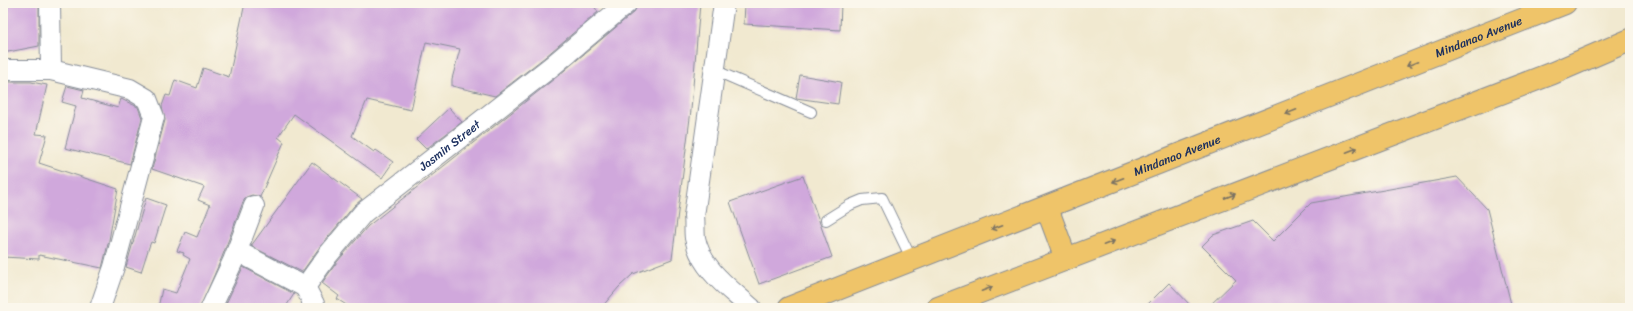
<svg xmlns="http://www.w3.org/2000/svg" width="1633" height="311" font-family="Sriracha,sans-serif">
	<rect width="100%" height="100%" fill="#fbf7ec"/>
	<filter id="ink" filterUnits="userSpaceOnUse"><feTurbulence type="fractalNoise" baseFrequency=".025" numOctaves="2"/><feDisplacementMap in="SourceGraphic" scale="8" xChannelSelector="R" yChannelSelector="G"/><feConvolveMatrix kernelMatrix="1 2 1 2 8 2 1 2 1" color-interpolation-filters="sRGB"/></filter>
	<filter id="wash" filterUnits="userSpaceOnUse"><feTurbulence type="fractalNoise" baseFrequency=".012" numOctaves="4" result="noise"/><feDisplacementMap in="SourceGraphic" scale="16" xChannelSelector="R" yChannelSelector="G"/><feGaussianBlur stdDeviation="0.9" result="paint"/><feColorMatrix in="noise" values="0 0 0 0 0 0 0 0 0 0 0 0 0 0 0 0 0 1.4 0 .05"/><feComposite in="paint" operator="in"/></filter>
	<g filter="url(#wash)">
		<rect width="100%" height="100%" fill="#f1e9d0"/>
		<g id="blocks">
			<g fill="#d0a8dc">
				<polygon points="3,3 39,3 39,46 3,53"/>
				<polygon points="245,3 564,3 574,5 577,3 592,3 598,12 545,57 495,96 452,86 452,79 460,49 426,42 411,110 367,100 352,136 374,152 376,150 393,162 382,178 294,114 278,137 284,142 260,197 252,195 246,197 243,202 222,257 200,308 158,308 162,289 176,293 190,259 183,255 184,253 177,251 185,232 197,237 210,205 198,200 204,187 152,169 165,120 162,106 166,95 170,96 175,80 197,88 203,68 229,77"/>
				<polygon points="639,3 700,3 691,110 672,259 633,274 619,287 601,308 351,308 337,299 339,296 322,283 337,262 368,226 559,75 634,12"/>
				<polygon points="745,3 841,3 840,30 744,24"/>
				<polygon points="800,75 841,82 838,104 796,98"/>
				<polygon points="3,82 31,82 47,85 36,134 47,135 39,163 118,189 109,240 102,268 39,255 39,259 3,257"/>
				<polygon points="67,86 84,90 82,98 118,108 121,99 138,107 142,118 130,164 65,148 76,106 62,102"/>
				<polygon points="449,108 462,122 426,149 416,139"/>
				<polygon points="312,162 362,199 354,206 319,248 302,272 251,246"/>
				<polygon points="803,176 832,257 759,284 730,202"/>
				<polygon points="1457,177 1487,209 1512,308 1207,308 1236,280 1202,246 1213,235 1253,221 1273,241 1311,203"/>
				<polygon points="146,198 166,205 154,243 151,242 149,247 141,272 126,267"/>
				<polygon points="243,267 294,294 285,308 224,308"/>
				<polygon points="1169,283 1193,308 1144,308"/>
			</g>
		</g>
	</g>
	<g filter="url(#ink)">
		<use href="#blocks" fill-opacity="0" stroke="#868c97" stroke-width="1"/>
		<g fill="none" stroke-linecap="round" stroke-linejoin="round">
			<defs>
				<g id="lane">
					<polyline points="714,70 811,112"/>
					<polyline points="826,220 850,205 862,200 882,198 912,260"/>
				</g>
				<g id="street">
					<polyline points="50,3 51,70"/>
					<path d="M724,3l-30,213c1,7 0,15 1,22 6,31 34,50 56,70"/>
					<polyline points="3,70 51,70 130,89 147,99 154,117 114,267 100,308"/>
					<polyline points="237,251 305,287"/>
					<path id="s1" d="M305,287l23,-32 35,-42 189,-147 75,-63"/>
					<polyline points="305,287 314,304 311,308"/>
					<polyline points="211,308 233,261 254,206"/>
				</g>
				<g id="primary">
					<polyline points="1047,208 1066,259"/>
					<path id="s2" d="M789,308l776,-305"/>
					<polyline points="938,308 1553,73 1630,40"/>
				</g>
			</defs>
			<use href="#lane" stroke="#868c97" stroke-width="12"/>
			<use href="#street" stroke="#868c97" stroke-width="22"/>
			<use href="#primary" stroke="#868c97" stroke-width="24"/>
			<use href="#lane" stroke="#fff" stroke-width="10"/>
			<use href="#street" stroke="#fff" stroke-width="20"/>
			<use href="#primary" stroke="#efc469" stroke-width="22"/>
		</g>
		<defs><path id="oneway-shaft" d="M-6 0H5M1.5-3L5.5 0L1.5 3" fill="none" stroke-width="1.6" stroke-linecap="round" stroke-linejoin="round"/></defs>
		<g stroke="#7a7263">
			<use href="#oneway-shaft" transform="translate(1412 64) rotate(158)"/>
			<use href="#oneway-shaft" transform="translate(1291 112) rotate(158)"/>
			<use href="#oneway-shaft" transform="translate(1352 150) rotate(-21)"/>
			<use href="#oneway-shaft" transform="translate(1118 180) rotate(159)"/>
			<use href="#oneway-shaft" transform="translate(1230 196) rotate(-21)"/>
			<use href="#oneway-shaft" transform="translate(997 227) rotate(159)"/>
			<use href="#oneway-shaft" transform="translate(1109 243) rotate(-21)"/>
			<use href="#oneway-shaft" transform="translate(987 289) rotate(-21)"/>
		</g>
	</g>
	<g text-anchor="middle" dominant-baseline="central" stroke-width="3.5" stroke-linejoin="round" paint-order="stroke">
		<g font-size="12" fill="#1b2f5e" stroke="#fbf7ec">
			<text stroke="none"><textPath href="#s2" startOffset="741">Mindanao Avenue</textPath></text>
			<text stroke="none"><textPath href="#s1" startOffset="204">Jasmin Street</textPath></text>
			<text stroke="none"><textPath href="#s2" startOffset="417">Mindanao Avenue</textPath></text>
		</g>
	</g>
	<rect width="1633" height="311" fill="none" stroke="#fbf7ec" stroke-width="16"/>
</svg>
